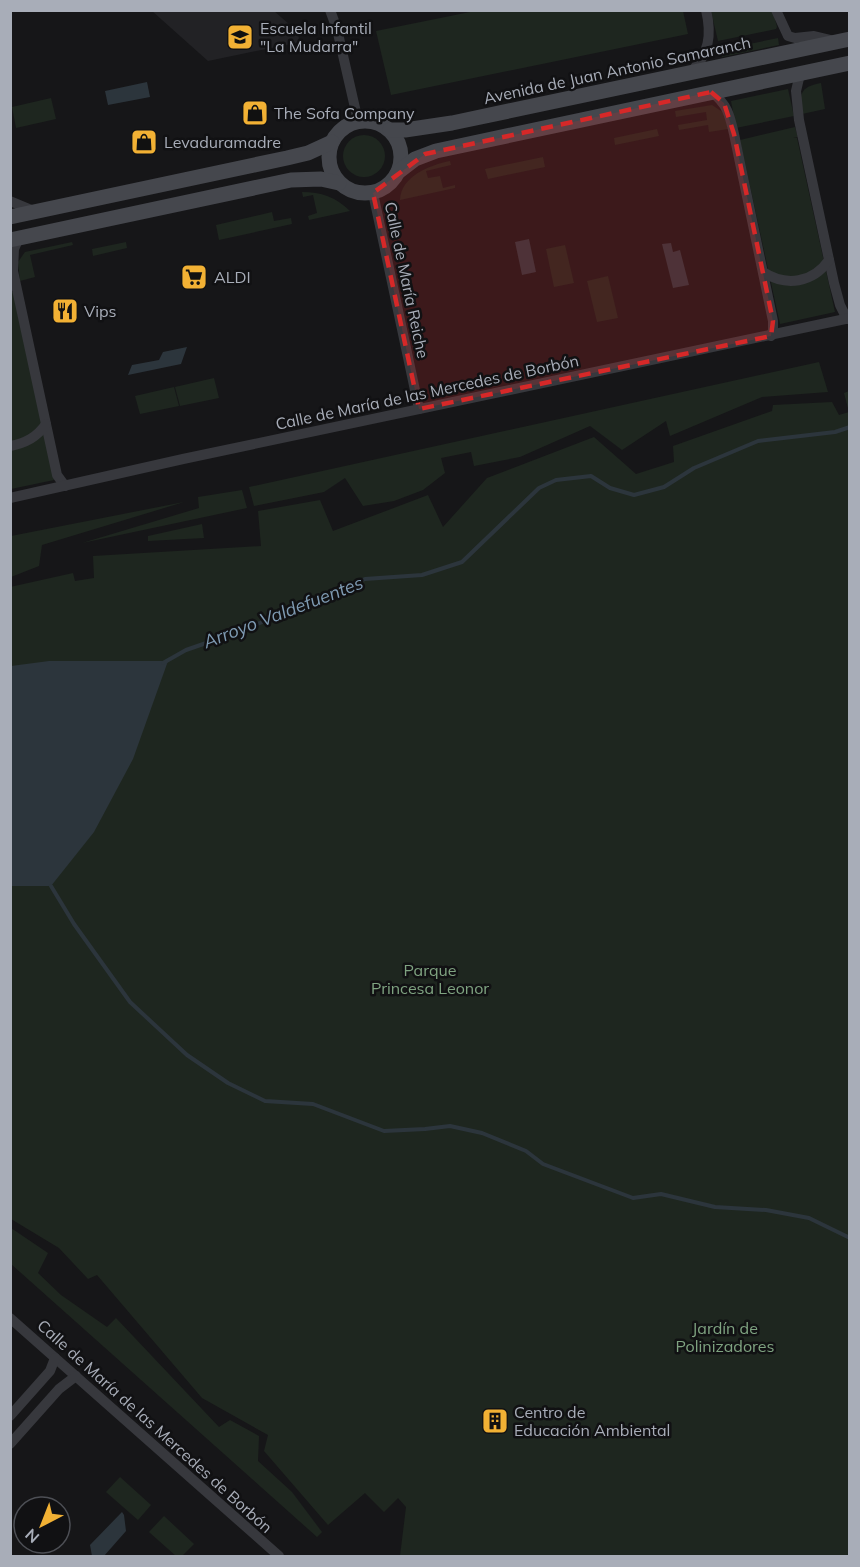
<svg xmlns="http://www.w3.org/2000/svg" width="860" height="1567" font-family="Mulish,sans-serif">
	<rect width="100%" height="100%" fill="#161618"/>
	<polygon fill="#222225" points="152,11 274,11 297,31 300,42 208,61"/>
	<g fill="#1e261f">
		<polygon points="683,11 688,34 391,95 376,31 475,11"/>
		<polygon points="711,11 773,11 777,27 776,29 718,41"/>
		<polygon points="778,38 779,45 722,57 720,50"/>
		<path d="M821,83l4,26 -23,5c-3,-19 -3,-27 19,-31z"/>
		<polygon points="788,89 794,116 736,128 731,101"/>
		<polygon points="51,98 56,119 16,128 12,107"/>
		<polygon points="712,105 724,113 728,129 709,132 708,125 679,130 678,125 707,120 706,112 676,117 675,111"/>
		<polygon points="795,127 798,137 793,138 797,138 835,312 780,324 740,140"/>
		<polygon points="657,129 659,136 615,145 614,138"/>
		<circle cx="364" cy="156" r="21"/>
		<polygon points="543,157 545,167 488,179 485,169"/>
		<path d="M450,161l1,4 -25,6 2,7 12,-2 3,12 12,-3v3l-55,12c1,-24 30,-35 50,-39z"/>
		<path d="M302,192c19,0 34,5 48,19l-41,9 -1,-4 9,-3 -4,-18 -10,2z"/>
		<polygon points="272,212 274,221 291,218 292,224 219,240 216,225"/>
		<polygon points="72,242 73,245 30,255 35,277 20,281 18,262 25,252"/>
		<polygon points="126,242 127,248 93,256 92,249"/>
		<polygon points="565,245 574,283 554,287 546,249"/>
		<polygon points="608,276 618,318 597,322 587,281"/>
		<polygon points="10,292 13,292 54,480 11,489"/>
		<polygon points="819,362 828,392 762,397 670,436 666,421 622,450 590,426 520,457 474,466 471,452 441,458 445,473 423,490 394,501 363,506 345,478 324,492 254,506 249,487"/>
		<polygon points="214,378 219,398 180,406 175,387"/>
		<polygon points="174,387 179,406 140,414 135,396"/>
		<polygon points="849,391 849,1556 400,1556 406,1507 398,1498 384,1512 365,1493 328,1525 264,1451 268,1435 202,1398 97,1275 88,1279 59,1248 11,1219 10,587 73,573 75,581 94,578 93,556 261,546 258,511 320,500 333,531 428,495 443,527 487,478 594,437 636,474 674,462 673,446 772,411 773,405 832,402 839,415 849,412 844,393"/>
		<polygon points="242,490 247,508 82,543 199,508 198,497"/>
		<polygon points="184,502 42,545 39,566 11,577 11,536"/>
		<polygon points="202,524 204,538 148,541 148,536"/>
		<polygon points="11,1228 48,1253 38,1273 61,1295 107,1327 116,1318 219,1427 230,1420 259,1436 258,1461 292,1492 322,1532 317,1537 11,1264"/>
		<polygon points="120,1477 151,1505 138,1520 106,1492"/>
		<polygon points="164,1516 194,1544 182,1556 176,1556 149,1532"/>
	</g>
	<g fill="#2c353c">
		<polygon points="147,82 150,97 108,105 105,91"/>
		<polygon points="529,239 536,272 522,275 515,242"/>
		<polygon points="671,243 673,252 680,250 689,285 673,288 662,244"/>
		<polygon points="187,347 181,364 128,375 132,365 159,360 163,352"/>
		<polygon points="49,661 168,661 133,759 94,832 51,886 11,886 11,666"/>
		<polygon points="122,1512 124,1515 126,1531 104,1556 92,1556 90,1545"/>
	</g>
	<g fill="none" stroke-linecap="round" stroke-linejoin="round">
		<g stroke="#2c353c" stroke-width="4">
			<polyline points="163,663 186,650 238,632 365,579 422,575 462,562 539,488 556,480 591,476 610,488 634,495 664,487 694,468 758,441 835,432 850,427"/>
			<polyline points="51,886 74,924 130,1002 187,1055 228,1083 265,1101 313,1104 384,1131 425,1129 450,1126 482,1133 526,1151 543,1164 633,1198 661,1194 715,1207 766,1210 809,1218 850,1238"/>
		</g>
		<g stroke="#37383d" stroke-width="10">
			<polyline points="330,10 337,29 358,121"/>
			<polyline points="776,10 788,36 795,38 814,36 835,41"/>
			<path d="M691,72c18,-18 21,-37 15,-62"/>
			<polyline points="800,74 796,91 799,120 834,283 840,305 847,319"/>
			<path d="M711,92c16,11 19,24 23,42l39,187v9l-2,6"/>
			<polyline points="373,193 419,409"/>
			<polyline points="10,201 34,211"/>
			<polyline points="19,238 14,249 13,271 57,475 65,486"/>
			<path d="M763,272c23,15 50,11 66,-12"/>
			<path d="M10,446c16,-3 27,-9 36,-22"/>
			<polyline points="10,498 183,459 850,318"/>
			<polyline points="10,1318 279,1556"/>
			<polyline points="10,1416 50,1371 55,1358"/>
			<polyline points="10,1444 59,1389 76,1376"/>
		</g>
		<g stroke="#45474d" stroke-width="15">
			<circle cx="365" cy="157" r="36"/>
			<polyline points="390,130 405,130 452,123 850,39"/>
			<polyline points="398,172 415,159 436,151 850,63"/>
			<polyline points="10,217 287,158 308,153 332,142"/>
			<polyline points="10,240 291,180 321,179 339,183"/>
		</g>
	</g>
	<path fill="#d62828" fill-opacity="0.2" stroke="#d62828" stroke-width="4.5" stroke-dasharray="12 8" stroke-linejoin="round" d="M711,92l13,11 10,31 39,187 -2,15 -352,73 -46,-216 52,-39z"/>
	<defs>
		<symbol id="school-square" viewBox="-11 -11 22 22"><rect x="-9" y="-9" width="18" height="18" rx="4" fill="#f2b134" stroke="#111113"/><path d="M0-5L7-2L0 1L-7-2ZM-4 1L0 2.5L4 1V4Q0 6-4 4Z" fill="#111"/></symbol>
		<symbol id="shop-square" viewBox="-11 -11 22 22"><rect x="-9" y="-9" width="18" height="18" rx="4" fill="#f2b134" stroke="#111113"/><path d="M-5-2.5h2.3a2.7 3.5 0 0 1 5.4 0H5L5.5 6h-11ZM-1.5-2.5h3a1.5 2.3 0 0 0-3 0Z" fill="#111"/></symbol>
		<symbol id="supermarket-square" viewBox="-11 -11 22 22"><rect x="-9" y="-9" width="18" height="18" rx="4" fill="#f2b134" stroke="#111113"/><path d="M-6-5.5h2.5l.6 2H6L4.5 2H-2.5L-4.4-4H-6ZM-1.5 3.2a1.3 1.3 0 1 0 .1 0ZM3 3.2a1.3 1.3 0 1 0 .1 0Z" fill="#111"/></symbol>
		<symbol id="restaurant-square" viewBox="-11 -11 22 22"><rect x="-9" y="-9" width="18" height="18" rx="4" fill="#f2b134" stroke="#111113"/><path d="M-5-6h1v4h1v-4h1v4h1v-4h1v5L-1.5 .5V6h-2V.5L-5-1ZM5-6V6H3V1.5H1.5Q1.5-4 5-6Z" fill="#111"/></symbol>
		<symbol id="building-square" viewBox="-11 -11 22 22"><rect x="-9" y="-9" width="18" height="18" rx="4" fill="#f2b134" stroke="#111113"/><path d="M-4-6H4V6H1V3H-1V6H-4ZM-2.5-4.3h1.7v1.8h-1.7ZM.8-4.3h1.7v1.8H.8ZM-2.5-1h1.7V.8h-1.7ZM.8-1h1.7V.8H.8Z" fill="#111"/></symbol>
	</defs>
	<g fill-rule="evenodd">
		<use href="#school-square" x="225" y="22" width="30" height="30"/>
		<use href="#shop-square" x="240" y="98" width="30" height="30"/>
		<use href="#shop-square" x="129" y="127" width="30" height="30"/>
		<use href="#supermarket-square" x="179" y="262" width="30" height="30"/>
		<use href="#restaurant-square" x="50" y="296" width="30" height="30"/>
		<use href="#building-square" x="480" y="1406" width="30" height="30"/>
	</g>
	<g text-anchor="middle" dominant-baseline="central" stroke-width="5" stroke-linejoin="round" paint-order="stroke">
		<g font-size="16" fill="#a8adb8" stroke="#111113" text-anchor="start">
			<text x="260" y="28">Escuela Infantil<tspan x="260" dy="18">"La Mudarra"</tspan></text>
			<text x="274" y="113">The Sofa Company</text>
			<text x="164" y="142">Levaduramadre</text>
			<text x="214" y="277">ALDI</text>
			<text x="84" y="311">Vips</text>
			<text x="514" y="1412">Centro de<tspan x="514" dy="18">Educación Ambiental</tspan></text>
		</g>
		<g font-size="16" fill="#a8adb8" stroke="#111113">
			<text transform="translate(617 70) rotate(-12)">Avenida de Juan Antonio Samaranch</text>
			<text transform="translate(407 280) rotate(78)">Calle de María Reiche</text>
			<text transform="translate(427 392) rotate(-12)">Calle de María de las Mercedes de Borbón</text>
			<text transform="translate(155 1426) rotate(42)">Calle de María de las Mercedes de Borbón</text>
		</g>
		<g font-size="16" fill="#7fa381" stroke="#111113">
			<text x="430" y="970">Parque<tspan x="430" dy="18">Princesa Leonor</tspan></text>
			<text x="725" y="1328">Jardín de<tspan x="725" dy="18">Polinizadores</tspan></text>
		</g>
		<g font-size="18" font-style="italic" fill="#7f9bb3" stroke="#111113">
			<text transform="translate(283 612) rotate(-21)">Arroyo Valdefuentes</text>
		</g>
	</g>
	<rect width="860" height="1567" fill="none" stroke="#a8adb8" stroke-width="24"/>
	<g transform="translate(42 1525) rotate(222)"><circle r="28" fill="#111113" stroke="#4d4f55" stroke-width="1.5"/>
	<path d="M0-4.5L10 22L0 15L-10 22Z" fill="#f2b134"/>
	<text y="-9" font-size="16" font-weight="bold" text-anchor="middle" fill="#a8adb8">N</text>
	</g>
</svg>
